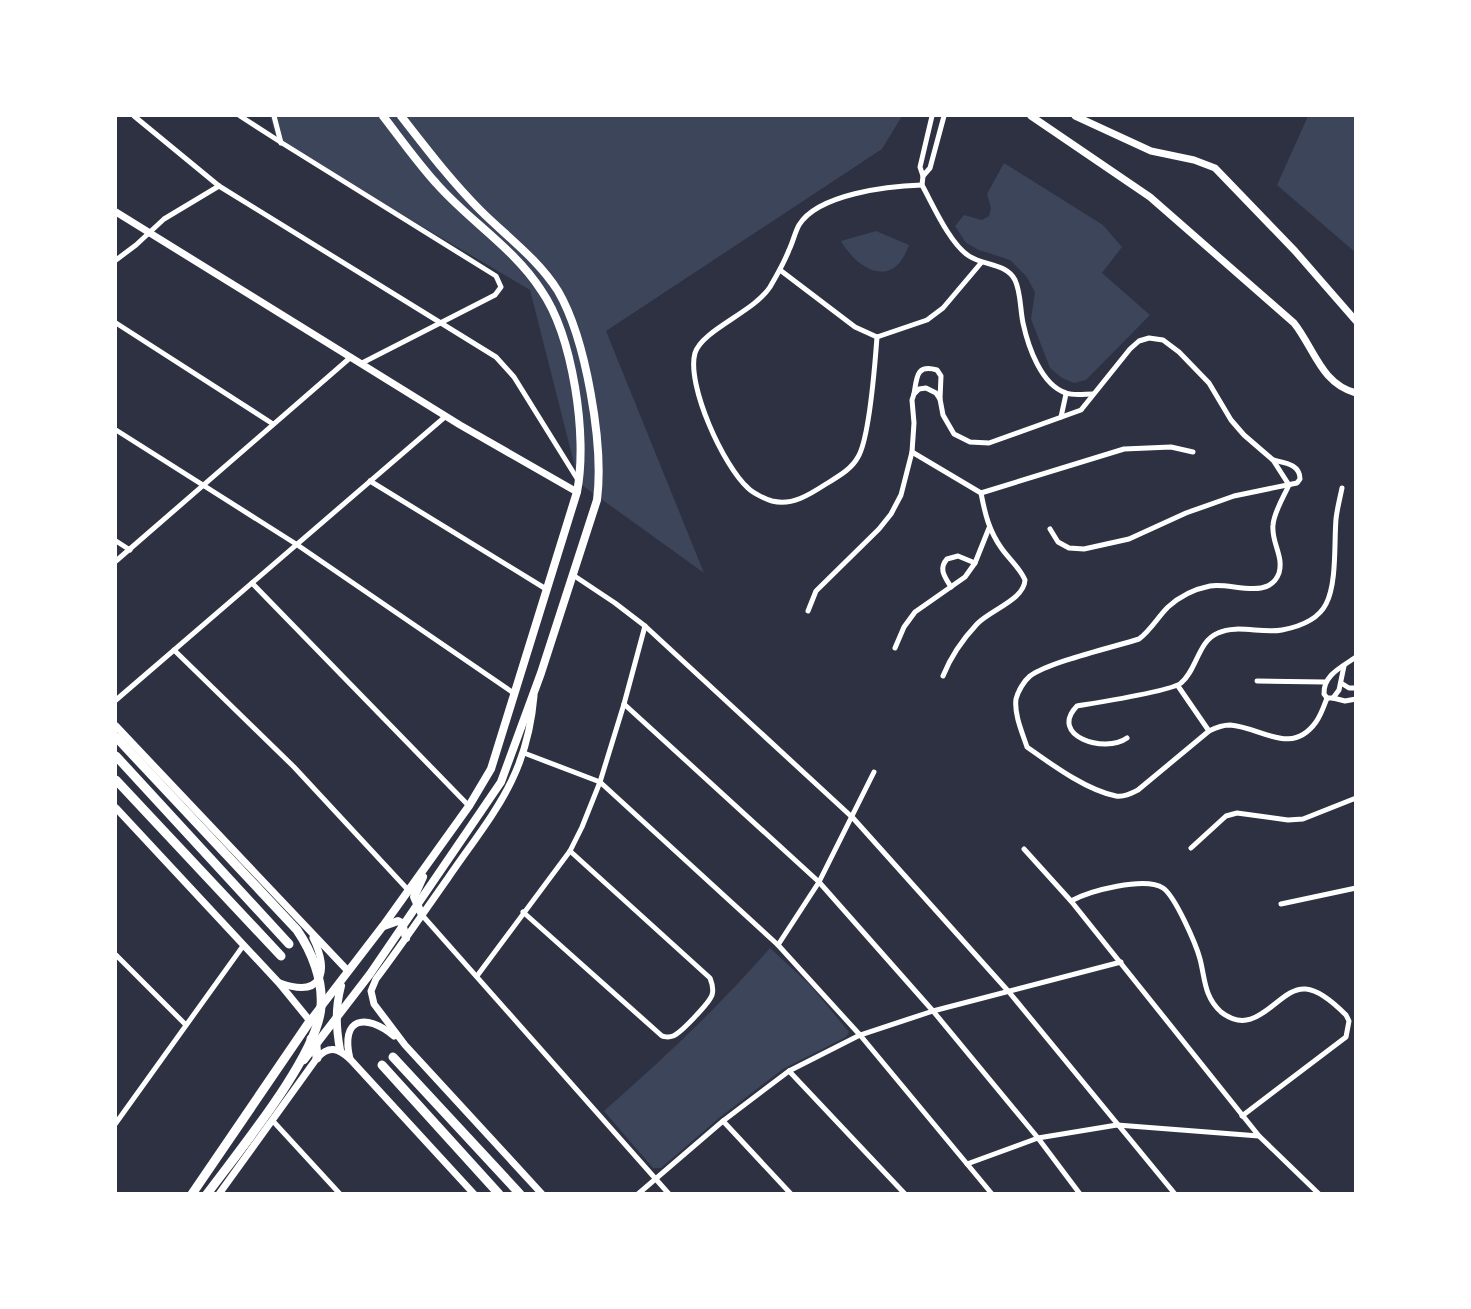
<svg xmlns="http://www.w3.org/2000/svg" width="1471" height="1309" font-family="Inter,sans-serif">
	<rect width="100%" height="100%" fill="#2d3142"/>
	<g fill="#3c4559">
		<polygon points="270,116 902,116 882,149 606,331 704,573 579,483 530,290 277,141"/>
		<polygon points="1308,116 1355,116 1355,252 1277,185"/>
		<polygon points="1004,163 1103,225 1122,247 1102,273 1150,315 1086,380 1074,383 1062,378 1050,368 1031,319 1035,292 1026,276 1010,260 979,250 966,243 955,226 964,215 982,220 989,216 991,208 987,194"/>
		<path d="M876,231l33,14c-15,44 -50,27 -68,-4z"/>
		<path d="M770,948l41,38 38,46 -3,5 -63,32 -64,49 -58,50h-8l-49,-57c60,-53 114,-103 166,-163z"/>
	</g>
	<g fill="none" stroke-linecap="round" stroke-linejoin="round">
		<g stroke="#fff" stroke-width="5">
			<polyline points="134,116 219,186 496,357 514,377 578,480"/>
			<polyline points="240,116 282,143 496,276 501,287 495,295 362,363"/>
			<polyline points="274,116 281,143"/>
			<path d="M944,116l-14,52 -7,8 -1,9c11,20 28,59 47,71 15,10 37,7 46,24 6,13 5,29 8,43 5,23 18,62 43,70 8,3 19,1 27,1"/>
			<polyline points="923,176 920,167 932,116"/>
			<polyline points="116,260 136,245 164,219 219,186"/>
			<polyline points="780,270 855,327 877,337"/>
			<polyline points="116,323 273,424"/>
			<path d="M877,337c-2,26 -7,100 -19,120 -7,13 -21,20 -32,27 -17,11 -34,22 -54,17 -7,-2 -19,-8 -24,-13 -24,-21 -62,-103 -53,-135 7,-23 59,-41 75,-66 7,-12 14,-24 19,-37 4,-8 6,-18 10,-25 19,-31 89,-39 123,-40"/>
			<polyline points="877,337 927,320 943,308 981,263"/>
			<path d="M914,394c3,-17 2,-30 23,-24l4,6 -1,23"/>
			<polyline points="1061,417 1066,394"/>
			<polyline points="116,430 296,544 515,694"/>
			<path d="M912,452l69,41c4,21 8,38 21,56 8,11 18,19 23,31 -1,20 -35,30 -48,44 -15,16 -26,32 -34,52"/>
			<polyline points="370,481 546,589"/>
			<path d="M1289,485c-6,13 -15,27 -16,40 -2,17 11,31 6,48 -10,28 -48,9 -69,13 -15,3 -31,11 -42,21 -11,11 -17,23 -29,32 -25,8 -90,23 -109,37 -6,5 -12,15 -14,23 -2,15 6,33 11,48 24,17 59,43 89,49 8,1 14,-2 22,-6l71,-59c6,-3 14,-6 21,-6 31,2 61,32 86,-3 5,-7 8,-16 11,-24"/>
			<polyline points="981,493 1124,449 1171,447 1193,452"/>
			<path d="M1050,529l8,13 11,6 15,1 45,-10 57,-26 48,-17 63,-13 3,-4c0,-15 -15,-16 -27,-19"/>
			<polyline points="116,541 130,550"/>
			<polyline points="116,561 351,357"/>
			<polyline points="573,575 615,603 645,626 853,818 1009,992 1175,1194"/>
			<polyline points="252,583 469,806"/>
			<path d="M951,587c-6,-10 -13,-18 -4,-28l11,-3 17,7"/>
			<polyline points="808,611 816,591 879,529 891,514 901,495 912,452 914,423 912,400 914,394 919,389 926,388 936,393 940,399 943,415 954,434 970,442 989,443 1081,410 1130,349 1139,341 1149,338 1163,340 1179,352 1209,383 1231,420 1244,435 1273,460 1289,485"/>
			<polyline points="895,648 904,627 915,612 965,577 975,563 989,528"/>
			<polyline points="174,650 294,767 410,892"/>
			<polyline points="1257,681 1325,682"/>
			<polyline points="1341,683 1349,688 1356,688"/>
			<polyline points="1178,686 1209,731"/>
			<path d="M1327,698l-3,-4c-1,-19 18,-27 32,-37"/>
			<polyline points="1327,698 1333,698 1339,690 1344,666"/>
			<polyline points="1333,698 1345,701 1356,699"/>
			<polyline points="116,700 446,416"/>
			<polyline points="624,704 819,882 933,1011 1038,1138 1080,1194"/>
			<path d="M1127,738c-22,16 -79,-2 -50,-32 18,-3 95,-15 104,-23 16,-13 17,-42 37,-50 19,-9 44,1 64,-3 16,-3 36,-10 44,-26 11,-21 8,-61 10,-85 1,-10 4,-21 6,-31"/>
			<polyline points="524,753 600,782 778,945 860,1035 992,1194"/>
			<polyline points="1191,848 1226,816 1237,813 1288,820 1303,819 1356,798"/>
			<polyline points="1024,849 1071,901 1259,1136 1319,1194"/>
			<path d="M1071,901c18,-10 74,-25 92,-13 12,8 33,56 37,71 5,19 4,38 21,53 37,29 57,-26 85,-23 13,1 31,17 40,26l3,6 -3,16 -104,79"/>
			<polyline points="1281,904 1356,888"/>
			<path d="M523,912l139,124c5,1 6,2 11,0 8,-3 37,-34 39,-41 2,-6 0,-12 -2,-17l-140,-127"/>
			<polyline points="422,915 669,1194"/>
			<polyline points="778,945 819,882 874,772"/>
			<polyline points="116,955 186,1025"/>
			<polyline points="477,976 570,851 582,827 600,782 624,704 645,626"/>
			<polyline points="789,1071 905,1194"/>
			<polyline points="272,1120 340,1194"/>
			<polyline points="723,1121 791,1194"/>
			<polyline points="116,1123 243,946"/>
			<polyline points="967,1164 1038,1138 1117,1125 1259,1136"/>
			<polyline points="638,1194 723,1121 789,1071 860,1035 933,1011 1121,962"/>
		</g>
		<g stroke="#fff" stroke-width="7">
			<path d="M1031,116l119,81 144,126c20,25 27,61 62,70"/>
			<polyline points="1075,116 1151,151 1194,160 1215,168 1295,251 1356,321"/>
			<polyline points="116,212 460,425 577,492"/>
			<path d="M534,696c-7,82 -42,118 -86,182 -24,34 -47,68 -72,101l-5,12 3,13 31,41 137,149"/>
			<polyline points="116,726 348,971"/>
			<polyline points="116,808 279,983 310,1021"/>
			<path d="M280,983c42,15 50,-11 33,-45"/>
			<path d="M350,1059c-10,-41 15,-47 44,-23"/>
			<path d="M219,1194l98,-136c12,-13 21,-10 33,1l124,135"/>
		</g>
		<g stroke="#fff" stroke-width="8">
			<polyline points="422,915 414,897 423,877"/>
			<polyline points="384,926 398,921 402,923 406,938"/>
			<path d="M310,1021l73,-95 86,-120 22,-37 86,-277c11,-55 -4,-156 -36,-202 -27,-42 -73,-70 -105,-107 -19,-21 -36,-45 -53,-67"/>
			<path d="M340,1050c-4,-23 -5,-41 1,-64"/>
			<path d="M304,1060l66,-86 131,-192 40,-109 56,-173c7,-55 -11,-161 -39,-209 -20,-32 -52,-55 -78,-81 -29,-29 -54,-62 -79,-94"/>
		</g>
		<g stroke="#fff" stroke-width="9">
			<path d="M116,737l181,193c15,22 26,50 24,76 -2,48 -83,146 -114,188"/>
			<polyline points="116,756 289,944"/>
			<polyline points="116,780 281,956"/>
			<polyline points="311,1039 316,1046 317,1058"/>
			<polyline points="393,1057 520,1194"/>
			<polyline points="382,1065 499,1194"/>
			<polyline points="192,1194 310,1021"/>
		</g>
	</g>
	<rect width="1471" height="1309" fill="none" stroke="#ffffff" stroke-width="234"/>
</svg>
